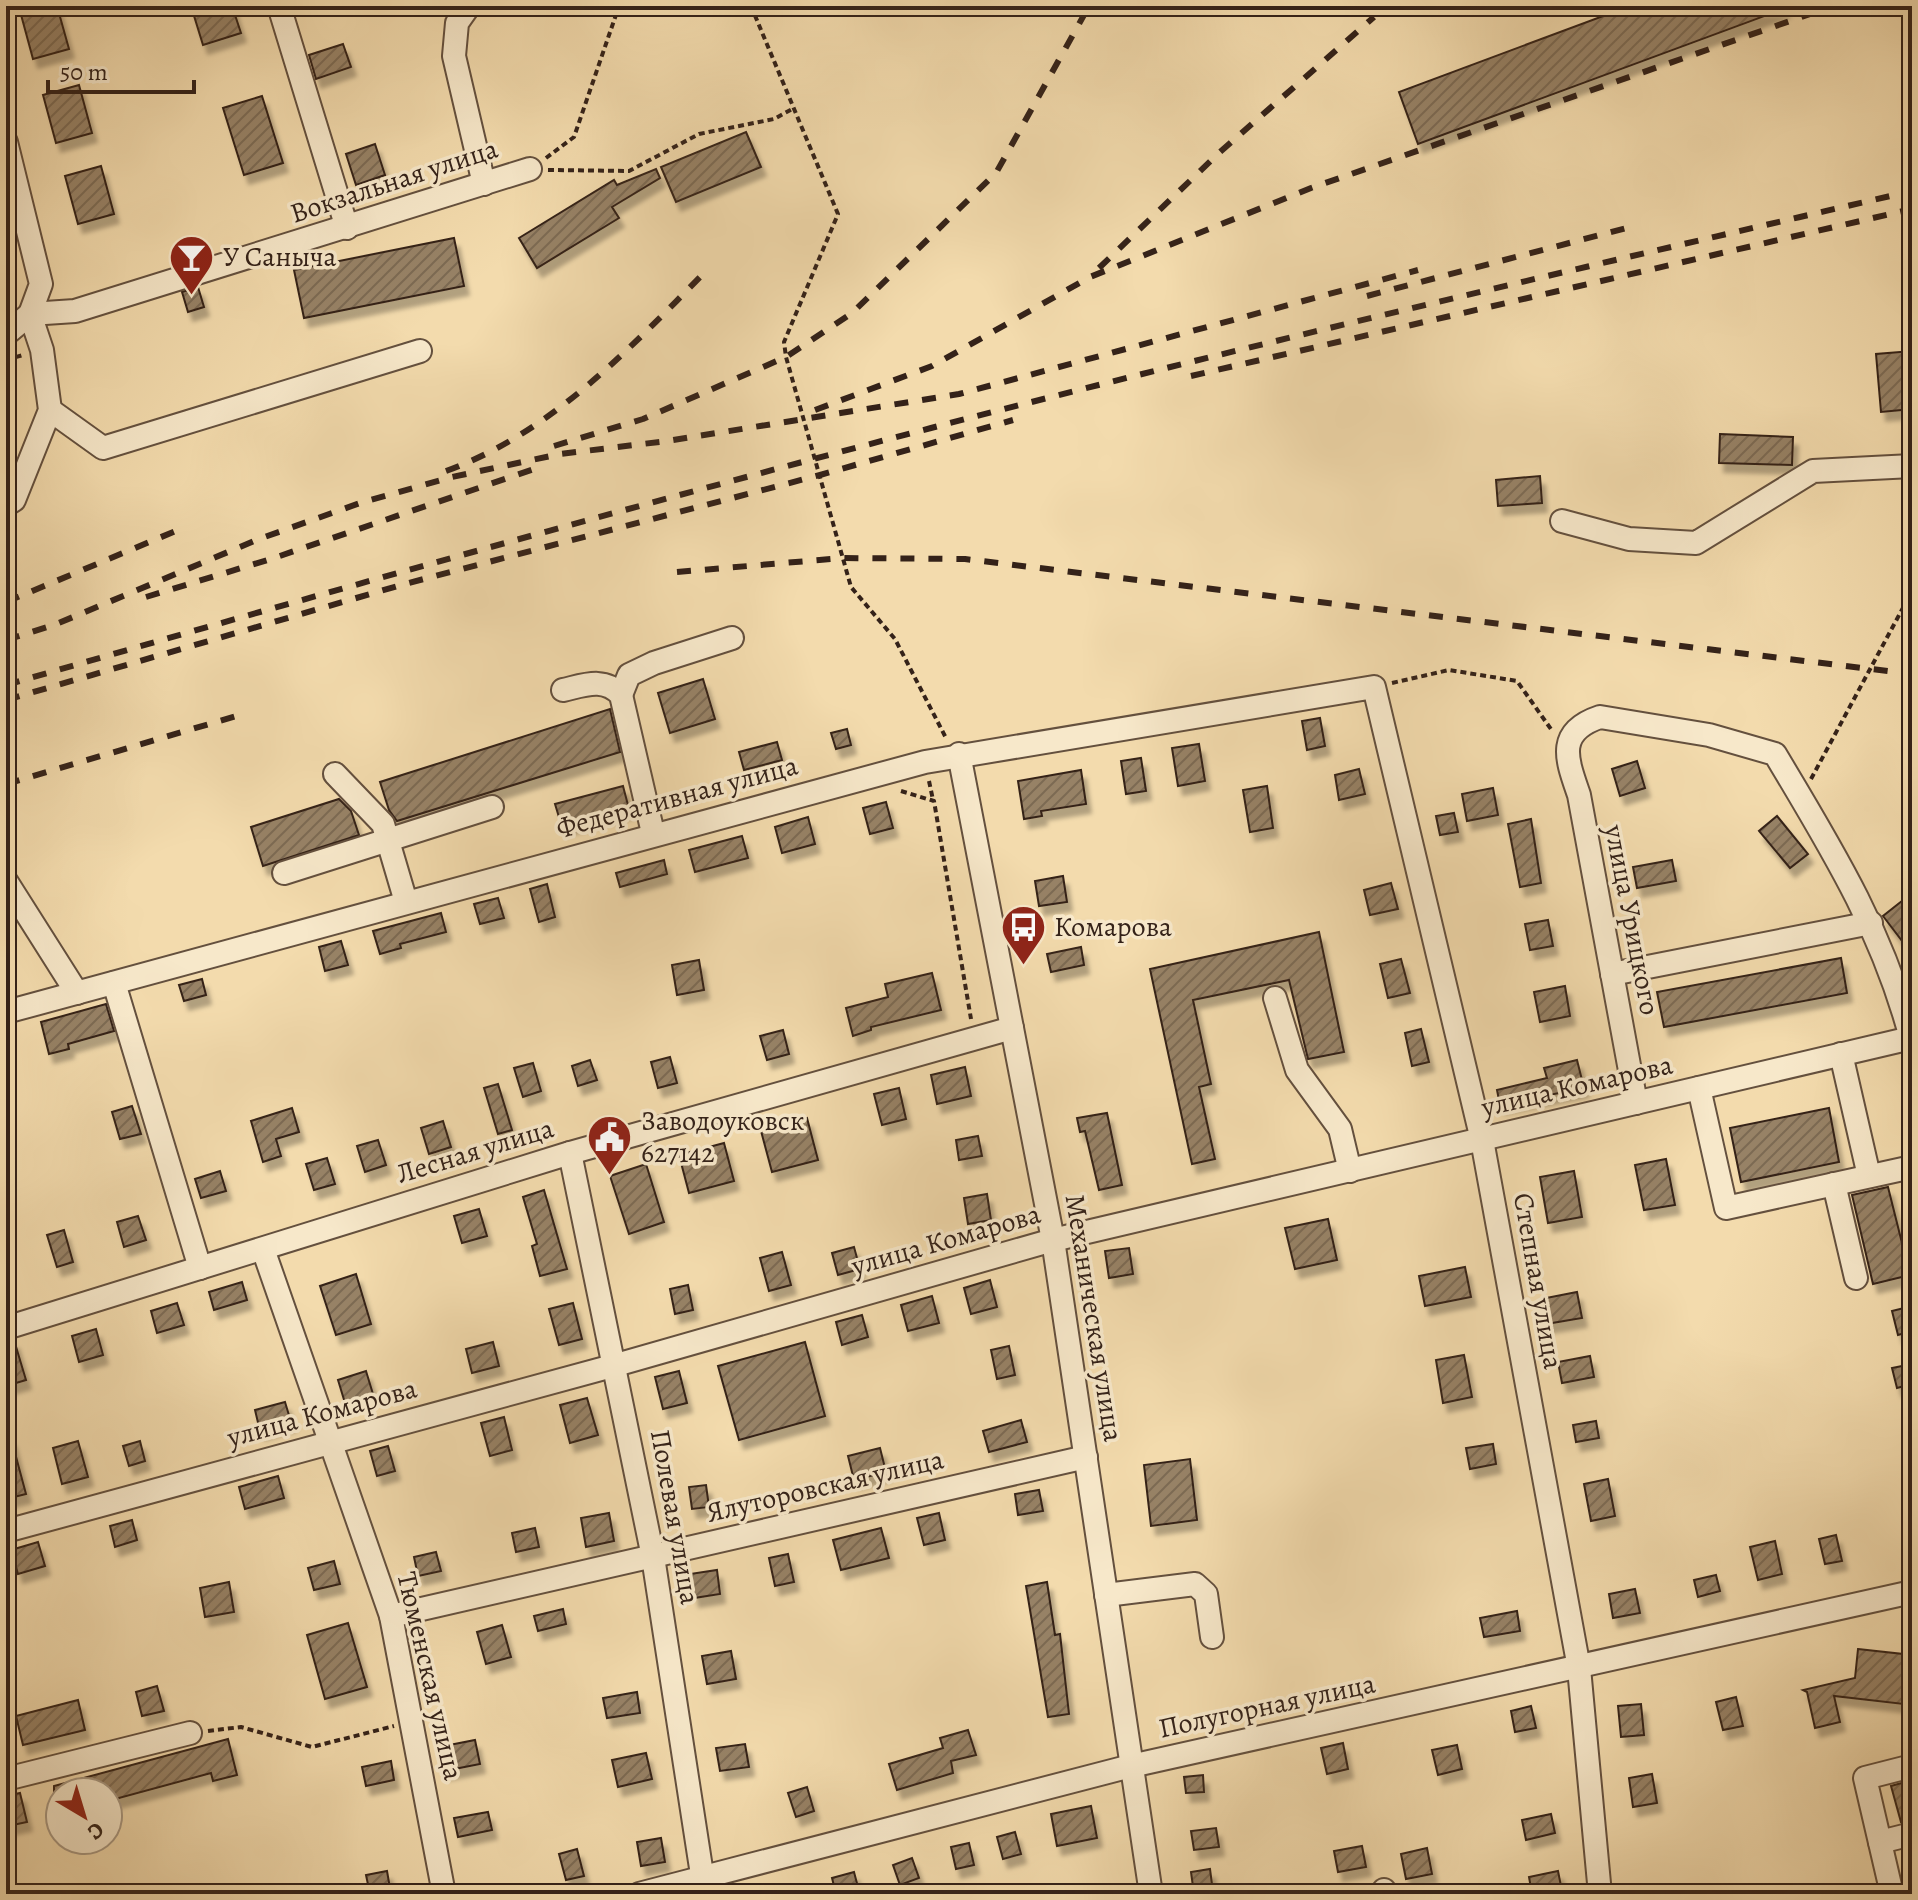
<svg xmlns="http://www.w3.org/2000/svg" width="1918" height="1900" font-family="Alegreya,serif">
	<defs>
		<pattern id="building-hatch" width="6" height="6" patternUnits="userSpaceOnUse" patternTransform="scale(2)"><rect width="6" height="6" fill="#978266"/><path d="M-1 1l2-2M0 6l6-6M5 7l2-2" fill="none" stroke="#7c6a53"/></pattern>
		<filter id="shadow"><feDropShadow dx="5" dy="9" stdDeviation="2" flood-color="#0004"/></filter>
	</defs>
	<rect width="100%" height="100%" fill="#f3dbad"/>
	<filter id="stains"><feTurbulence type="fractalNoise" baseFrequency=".0025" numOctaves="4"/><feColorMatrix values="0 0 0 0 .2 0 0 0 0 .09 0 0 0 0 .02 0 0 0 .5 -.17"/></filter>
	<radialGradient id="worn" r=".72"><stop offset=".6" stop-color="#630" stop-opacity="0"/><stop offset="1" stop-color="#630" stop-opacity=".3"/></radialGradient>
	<g fill="url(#building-hatch)" stroke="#342219" stroke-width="2" filter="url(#shadow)">
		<polygon points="39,6 57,6 69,49 33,59 20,11"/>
		<polygon points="191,6 232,6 241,33 203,45"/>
		<polygon points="1630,6 1786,8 1418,144 1399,92"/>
		<polygon points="343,44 351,67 316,79 309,55"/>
		<polygon points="79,85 92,133 56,143 43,95"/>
		<polygon points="262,96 283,163 244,175 223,108"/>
		<polygon points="746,132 761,167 676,202 661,167"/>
		<polygon points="375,144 385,175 356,185 346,154"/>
		<polygon points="101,166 114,214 78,224 65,176"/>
		<polygon points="656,169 660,178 612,207 619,218 537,268 519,238 614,180 617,185"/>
		<polygon points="454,238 464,286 304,318 294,270"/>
		<polygon points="198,287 204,307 188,312 182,292"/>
		<polygon points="1912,351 1912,409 1881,412 1876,354"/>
		<polygon points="1720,434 1793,437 1792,465 1719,463"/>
		<polygon points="1540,476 1542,503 1498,506 1496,480"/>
		<polygon points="703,679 715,719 670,733 658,693"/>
		<polygon points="610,709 620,752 397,821 389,810 380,782"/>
		<polygon points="1320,718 1325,746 1307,750 1302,721"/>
		<polygon points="847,729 851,745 836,749 831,733"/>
		<polygon points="777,742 782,760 744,770 739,752"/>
		<polygon points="1199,744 1205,781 1178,786 1172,748"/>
		<polygon points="1141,758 1146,791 1126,794 1121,761"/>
		<polygon points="1637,761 1645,788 1620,796 1612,769"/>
		<polygon points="1359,769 1365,794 1339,800 1335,775"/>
		<polygon points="1081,770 1086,804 1041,811 1042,816 1024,819 1018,781"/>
		<polygon points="623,786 629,809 562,827 555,804"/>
		<polygon points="1267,786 1273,828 1250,832 1243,790"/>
		<polygon points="1493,788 1498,815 1467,821 1462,794"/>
		<polygon points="339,799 351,811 359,835 263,866 251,827"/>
		<polygon points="886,802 893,828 870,834 863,808"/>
		<polygon points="1454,813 1458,832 1440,835 1436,816"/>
		<polygon points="1777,816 1808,854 1790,868 1759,831"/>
		<polygon points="808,817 815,844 782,853 775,827"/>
		<polygon points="1531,819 1541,883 1520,887 1508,824"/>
		<polygon points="742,836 748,858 695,872 689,850"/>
		<polygon points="664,860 667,874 620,887 616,873"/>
		<polygon points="1672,860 1676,881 1637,888 1633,867"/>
		<polygon points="1063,876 1067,902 1039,906 1035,881"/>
		<polygon points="1391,883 1398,909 1370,915 1364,890"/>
		<polygon points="547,884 555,917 539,922 530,889"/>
		<polygon points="1912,893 1912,954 1883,916"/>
		<polygon points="498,898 504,918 480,924 474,904"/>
		<polygon points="441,913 446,932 400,944 401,948 380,954 373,931"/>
		<polygon points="1548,920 1553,946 1530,950 1525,924"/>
		<polygon points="1319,932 1344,1052 1308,1059 1289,980 1193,1000 1211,1084 1199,1087 1215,1159 1192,1164 1150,969"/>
		<polygon points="341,941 348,965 325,971 319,947"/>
		<polygon points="1081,947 1084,965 1051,972 1047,954"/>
		<polygon points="1841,958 1847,993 1664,1027 1657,992"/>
		<polygon points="1401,959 1410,993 1388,998 1380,964"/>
		<polygon points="699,960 704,990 677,995 672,965"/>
		<polygon points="932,973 941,1010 871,1027 871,1030 853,1036 846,1008 888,997 885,984"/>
		<polygon points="202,979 206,995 184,1001 179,985"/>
		<polygon points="1565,986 1570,1016 1540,1022 1534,992"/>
		<polygon points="106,1004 114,1031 68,1044 69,1049 49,1054 41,1022"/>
		<polygon points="1421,1029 1429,1062 1412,1066 1405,1033"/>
		<polygon points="783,1030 789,1054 767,1060 760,1036"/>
		<polygon points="670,1057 677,1083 658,1088 651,1062"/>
		<polygon points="590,1060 597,1080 578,1086 572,1066"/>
		<polygon points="1577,1060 1584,1088 1500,1105 1497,1090 1547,1078 1544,1068"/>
		<polygon points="533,1063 541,1091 523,1097 514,1068"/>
		<polygon points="965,1067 971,1096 937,1104 931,1075"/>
		<polygon points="498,1084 512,1130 498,1134 484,1088"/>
		<polygon points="899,1088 906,1119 882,1125 874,1094"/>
		<polygon points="132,1106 141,1134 120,1139 112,1112"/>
		<polygon points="292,1108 299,1132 276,1139 281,1156 263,1162 251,1121"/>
		<polygon points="1829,1108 1839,1162 1741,1182 1730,1128"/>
		<polygon points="1107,1113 1122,1185 1099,1190 1085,1131 1080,1132 1077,1118"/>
		<polygon points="807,1118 818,1160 772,1172 761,1131"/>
		<polygon points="443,1121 451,1147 429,1154 421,1128"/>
		<polygon points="978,1136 982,1156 959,1160 956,1140"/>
		<polygon points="378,1140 386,1165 365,1172 357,1146"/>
		<polygon points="724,1143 734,1181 689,1193 679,1155"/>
		<polygon points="327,1158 335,1184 314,1190 306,1164"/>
		<polygon points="1666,1159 1675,1205 1644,1210 1635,1165"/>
		<polygon points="646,1164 664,1222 629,1234 610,1176"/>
		<polygon points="220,1171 226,1191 201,1198 195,1179"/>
		<polygon points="1574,1171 1582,1217 1548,1223 1540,1177"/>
		<polygon points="1888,1187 1910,1275 1873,1284 1852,1195"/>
		<polygon points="544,1190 567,1269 540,1276 532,1246 537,1244 523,1197"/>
		<polygon points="987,1194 991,1220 968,1224 964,1198"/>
		<polygon points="479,1209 487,1236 462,1243 454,1216"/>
		<polygon points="138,1216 146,1240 124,1247 117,1222"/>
		<polygon points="1328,1219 1337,1260 1295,1269 1285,1228"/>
		<polygon points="64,1230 73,1262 57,1267 47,1235"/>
		<polygon points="854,1247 860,1269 838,1275 832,1253"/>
		<polygon points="1129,1248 1133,1274 1109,1278 1105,1251"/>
		<polygon points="782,1252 791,1285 769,1291 760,1258"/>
		<polygon points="1465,1267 1471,1297 1425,1306 1419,1276"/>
		<polygon points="356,1274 371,1324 336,1335 320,1286"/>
		<polygon points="990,1280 997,1307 971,1314 964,1288"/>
		<polygon points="242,1282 247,1300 214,1310 209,1292"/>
		<polygon points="688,1285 693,1310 675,1314 670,1289"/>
		<polygon points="1577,1292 1582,1318 1546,1324 1541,1299"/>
		<polygon points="932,1296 939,1323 908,1331 901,1305"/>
		<polygon points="177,1303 184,1325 157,1333 151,1311"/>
		<polygon points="573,1303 582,1339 559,1345 549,1309"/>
		<polygon points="1912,1306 1912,1331 1898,1335 1892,1311"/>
		<polygon points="862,1315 868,1337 842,1345 836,1322"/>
		<polygon points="96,1329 103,1355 79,1362 72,1336"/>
		<polygon points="14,1340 26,1380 6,1386 6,1342"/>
		<polygon points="493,1342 499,1366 472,1373 466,1349"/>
		<polygon points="805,1342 825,1416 739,1440 718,1366"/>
		<polygon points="1009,1346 1015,1375 997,1379 991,1350"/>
		<polygon points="1464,1355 1472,1397 1443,1403 1436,1360"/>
		<polygon points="1590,1356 1594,1377 1562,1383 1558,1362"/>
		<polygon points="1912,1364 1912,1384 1897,1388 1892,1368"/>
		<polygon points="366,1371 373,1394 345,1403 338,1380"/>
		<polygon points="679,1371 687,1403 663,1409 655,1377"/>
		<polygon points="587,1398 598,1435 570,1443 560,1405"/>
		<polygon points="285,1402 291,1422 260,1431 255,1410"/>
		<polygon points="504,1417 512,1450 490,1456 481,1423"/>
		<polygon points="1021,1420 1027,1442 989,1452 983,1431"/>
		<polygon points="1596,1421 1599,1438 1576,1442 1573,1425"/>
		<polygon points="6,1438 11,1438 26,1494 6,1499"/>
		<polygon points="78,1441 88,1477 62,1484 53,1448"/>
		<polygon points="140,1441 145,1461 129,1466 123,1446"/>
		<polygon points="1493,1444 1496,1464 1470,1469 1466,1448"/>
		<polygon points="388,1446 395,1471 377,1476 370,1451"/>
		<polygon points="880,1448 886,1472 854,1480 848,1456"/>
		<polygon points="1190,1459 1197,1520 1151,1526 1144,1465"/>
		<polygon points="278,1476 284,1498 245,1509 239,1487"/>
		<polygon points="1608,1479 1615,1516 1591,1521 1584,1484"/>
		<polygon points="706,1485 709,1507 692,1509 689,1487"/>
		<polygon points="1039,1490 1043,1511 1018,1515 1015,1494"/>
		<polygon points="609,1513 614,1541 586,1547 581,1518"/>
		<polygon points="939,1513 945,1540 924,1545 917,1518"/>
		<polygon points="132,1520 137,1540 115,1547 110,1526"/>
		<polygon points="535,1528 539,1547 516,1552 512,1533"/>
		<polygon points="881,1528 889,1558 841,1570 833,1540"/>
		<polygon points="1836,1535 1842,1561 1825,1564 1819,1539"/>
		<polygon points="1775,1541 1782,1574 1758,1580 1750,1547"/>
		<polygon points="38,1542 45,1566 18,1574 11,1550"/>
		<polygon points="436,1552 441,1571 418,1576 414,1557"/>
		<polygon points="788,1554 794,1582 775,1586 769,1558"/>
		<polygon points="334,1561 340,1584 314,1590 308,1568"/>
		<polygon points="717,1570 720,1594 694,1598 690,1574"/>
		<polygon points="1716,1575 1720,1591 1698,1597 1694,1580"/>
		<polygon points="229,1582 234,1612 205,1617 200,1588"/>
		<polygon points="1047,1582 1055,1635 1060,1634 1069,1714 1048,1717 1026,1586"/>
		<polygon points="1635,1589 1640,1613 1613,1618 1609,1594"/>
		<polygon points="563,1609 566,1624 538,1631 534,1616"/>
		<polygon points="1517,1611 1520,1631 1484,1637 1480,1618"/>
		<polygon points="348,1623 367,1687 325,1699 307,1635"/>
		<polygon points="502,1625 511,1657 486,1664 477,1632"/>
		<polygon points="1858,1649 1912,1655 1912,1705 1834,1696 1840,1722 1815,1728 1807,1692 1803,1690 1855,1678"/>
		<polygon points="731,1651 736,1679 707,1684 702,1656"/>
		<polygon points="157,1686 164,1711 142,1716 136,1692"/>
		<polygon points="637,1692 640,1713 607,1718 603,1698"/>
		<polygon points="1736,1697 1743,1726 1723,1730 1716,1702"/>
		<polygon points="78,1700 85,1730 23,1745 16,1716"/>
		<polygon points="1641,1704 1644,1735 1621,1737 1618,1706"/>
		<polygon points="1531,1706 1536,1728 1515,1732 1511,1711"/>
		<polygon points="968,1730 976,1755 951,1761 953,1773 897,1790 889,1764 943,1748 940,1738"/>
		<polygon points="228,1739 237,1775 213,1781 211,1773 108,1801 108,1792 54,1792 54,1786"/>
		<polygon points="475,1740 480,1764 444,1771 439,1747"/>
		<polygon points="1343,1743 1348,1769 1327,1774 1321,1748"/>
		<polygon points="745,1744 749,1767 720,1771 716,1748"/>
		<polygon points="1457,1745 1462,1769 1438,1775 1432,1750"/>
		<polygon points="646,1753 652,1779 618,1787 612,1760"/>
		<polygon points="391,1761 394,1780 366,1786 362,1767"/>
		<polygon points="1652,1774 1657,1803 1633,1807 1629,1778"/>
		<polygon points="1203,1775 1204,1792 1186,1793 1184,1777"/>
		<polygon points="1912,1780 1912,1820 1901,1822 1891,1786"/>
		<polygon points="807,1787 814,1811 796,1817 788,1793"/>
		<polygon points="20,1793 27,1822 8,1826 6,1796"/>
		<polygon points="1091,1806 1097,1838 1057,1846 1051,1814"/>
		<polygon points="488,1812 492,1830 458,1837 454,1818"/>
		<polygon points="1551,1814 1555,1833 1526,1840 1522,1820"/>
		<polygon points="1216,1828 1219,1847 1194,1850 1191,1831"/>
		<polygon points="1015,1832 1021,1854 1003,1859 997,1837"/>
		<polygon points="661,1838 665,1862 641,1866 637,1842"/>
		<polygon points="969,1843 974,1865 956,1869 951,1847"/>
		<polygon points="1362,1846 1366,1867 1338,1872 1334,1851"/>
		<polygon points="1427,1848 1432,1874 1406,1879 1401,1854"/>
		<polygon points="577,1849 584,1876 566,1880 559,1854"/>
		<polygon points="912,1858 919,1878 900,1885 893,1865"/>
		<polygon points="1210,1869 1213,1892 1194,1894 1191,1872"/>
		<polygon points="387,1871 391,1894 370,1894 366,1875"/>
		<polygon points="1558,1871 1562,1891 1532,1894 1529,1877"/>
		<polygon points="854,1872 859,1891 836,1894 832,1878"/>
	</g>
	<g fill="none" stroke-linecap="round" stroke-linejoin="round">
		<defs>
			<g id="minor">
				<polyline points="279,6 347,228"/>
				<polyline points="469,6 457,23 454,56 484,184"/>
				<polyline points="6,142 41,284 30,314"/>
				<polyline points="6,334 30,314 75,311 530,169"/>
				<polyline points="50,410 103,448 420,351"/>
				<polyline points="6,505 14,500 50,410 42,350 30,314"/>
				<polyline points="1562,521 1629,539 1696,543 1813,471 1912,466"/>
				<path d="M563,690c22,-5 41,-13 58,5l32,138"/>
				<polyline points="621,695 629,675 654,663 732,638"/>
				<polyline points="959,754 1053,1240 1151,1894"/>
				<polyline points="335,774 383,824 406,902"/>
				<polyline points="284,873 492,807"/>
				<polyline points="6,881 77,993"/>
				<polyline points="1612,974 1871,923"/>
				<polyline points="114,983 200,1268"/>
				<polyline points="1275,998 1297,1070 1340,1129 1350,1171"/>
				<polyline points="6,1012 925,762 1374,687 1482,1140 1579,1668 1600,1894"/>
				<polyline points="1841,1054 1869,1176"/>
				<polyline points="1699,1088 1726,1208 1912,1167"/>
				<path d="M1636,1103l-57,-308c-12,-35 -24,-63 21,-78l109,18 66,19c57,95 109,179 137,288"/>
				<polyline points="570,1153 653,1557 705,1894"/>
				<polyline points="1834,1184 1856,1278"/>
				<polyline points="263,1249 391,1616 444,1894"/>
				<polyline points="6,1328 570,1153 1012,1028"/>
				<polyline points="6,1531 616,1365 1053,1240 1911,1038"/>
				<polyline points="1106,1595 1195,1584 1206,1594 1212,1637"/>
				<polyline points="391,1616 1086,1457"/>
				<polyline points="6,1779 190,1733"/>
				<polyline points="1880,1842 1912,1834"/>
				<polyline points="1384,1890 1384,1894"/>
				<polyline points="639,1894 1131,1766 1912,1592"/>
				<polyline points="1892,1894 1865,1778 1912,1766"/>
			</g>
		</defs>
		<use href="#minor" stroke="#64503e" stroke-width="26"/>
		<g stroke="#342219" stroke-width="4" stroke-dasharray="6 4" stroke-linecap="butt">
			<polyline points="751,6 838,214 784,342 786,357 851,587 895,639 946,738"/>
			<polyline points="546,158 574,137 619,6"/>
			<polyline points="548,170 629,171 699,134 774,119 794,108"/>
			<polyline points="6,360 23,355"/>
			<polyline points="1392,683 1449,670 1517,681 1553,732"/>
			<polyline points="1811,779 1912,591"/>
			<polyline points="929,781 933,800"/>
			<polyline points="901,791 934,801 971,1019"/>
			<polyline points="208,1731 241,1727 312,1747 394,1726"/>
		</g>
		<use href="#minor" stroke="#f7e8ca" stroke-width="22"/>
		<g stroke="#342219" stroke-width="6" stroke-dasharray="14 14" stroke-linecap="butt">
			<polyline points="1099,268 1220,152 1374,17"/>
			<polyline points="1367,296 1634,226"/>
			<polyline points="1191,376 1912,209"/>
			<polyline points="815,410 932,366 1090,277 1311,188 1833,6"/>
			<polyline points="554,446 643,419 786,357 852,313 996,173 1089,6"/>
			<path d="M446,471c107,-39 183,-122 261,-201"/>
			<polyline points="677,572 843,558 965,559 1912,674"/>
			<polyline points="146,597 274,558 534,469"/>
			<polyline points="6,602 178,530"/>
			<polyline points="6,640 54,625 259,539 360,503 452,477 560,454 667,441 959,394 1418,270"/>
			<path d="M6,685c307,-89 615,-176 925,-257 325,-85 653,-161 981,-237"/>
			<polyline points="6,700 401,585 820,475 1013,420"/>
			<polyline points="6,784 243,714"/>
		</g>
	</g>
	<defs>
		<symbol id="bar-pin" viewBox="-11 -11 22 30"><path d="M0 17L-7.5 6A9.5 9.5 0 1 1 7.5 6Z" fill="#8f2418" stroke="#f7e8ca"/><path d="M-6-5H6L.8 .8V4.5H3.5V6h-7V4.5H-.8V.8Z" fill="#fff"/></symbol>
		<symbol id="bus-pin" viewBox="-11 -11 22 30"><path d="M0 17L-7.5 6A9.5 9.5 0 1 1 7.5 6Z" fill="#8f2418" stroke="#f7e8ca"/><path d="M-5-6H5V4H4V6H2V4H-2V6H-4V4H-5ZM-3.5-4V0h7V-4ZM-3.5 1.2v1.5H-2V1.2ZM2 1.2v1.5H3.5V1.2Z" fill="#fff"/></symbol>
		<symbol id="civic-pin" viewBox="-11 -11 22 30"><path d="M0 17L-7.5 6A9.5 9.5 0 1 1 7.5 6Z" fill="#8f2418" stroke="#f7e8ca"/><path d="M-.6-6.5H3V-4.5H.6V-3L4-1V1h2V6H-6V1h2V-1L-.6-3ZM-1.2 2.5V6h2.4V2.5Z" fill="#fff"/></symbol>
	</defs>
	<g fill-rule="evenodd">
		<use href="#bar-pin" x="166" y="232" width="51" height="69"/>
		<use href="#bus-pin" x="998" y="902" width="51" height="69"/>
		<use href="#civic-pin" x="584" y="1112" width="51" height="69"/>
	</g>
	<g text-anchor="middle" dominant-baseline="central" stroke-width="7" stroke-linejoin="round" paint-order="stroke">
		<g font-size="28" fill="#342219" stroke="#f7e8ca">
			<text transform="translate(394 181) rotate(-18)">Вокзальная улица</text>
			<text transform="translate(677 797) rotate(-15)">Федеративная улица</text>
			<text transform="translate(1632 920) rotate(79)">улица Урицкого</text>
			<text transform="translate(1577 1086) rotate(-13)">улица Комарова</text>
			<text transform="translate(475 1151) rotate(-17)">Лесная улица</text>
			<text transform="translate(946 1240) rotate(-16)">улица Комарова</text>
			<text transform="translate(1538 1281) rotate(80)">Степная улица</text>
			<text transform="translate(1094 1318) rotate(81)">Механическая улица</text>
			<text transform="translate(322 1413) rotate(-15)">улица Комарова</text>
			<text transform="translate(825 1486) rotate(-13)">Ялуторовская улица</text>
			<text transform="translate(675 1517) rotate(80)">Полевая улица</text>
			<text transform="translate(430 1676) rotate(77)">Тюменская улица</text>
			<text transform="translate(1267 1706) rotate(-12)">Полугорная улица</text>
		</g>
		<g font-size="28" fill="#342219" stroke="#f7e8ca" text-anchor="start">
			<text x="223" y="257">У Саныча</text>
			<text x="1054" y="927">Комарова</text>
			<text x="641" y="1121">Заводоуковск<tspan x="641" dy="32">627142</tspan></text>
		</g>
	</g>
	<rect width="1918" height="1900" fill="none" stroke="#f3dbad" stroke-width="32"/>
	<rect x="8" y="8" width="1902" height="1884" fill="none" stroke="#342219" stroke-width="4"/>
	<rect x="16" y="16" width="1886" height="1868" fill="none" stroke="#342219" stroke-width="2"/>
	<g transform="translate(84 1816) rotate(142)"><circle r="38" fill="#f7e8ca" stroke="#a99983" stroke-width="2"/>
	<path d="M0-6L14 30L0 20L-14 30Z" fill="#8f2418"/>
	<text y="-12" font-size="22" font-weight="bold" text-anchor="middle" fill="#342219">С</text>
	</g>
	<path d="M48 80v12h146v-12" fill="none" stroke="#342219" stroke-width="4"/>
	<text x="60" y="80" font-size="24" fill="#342219" stroke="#f7e8ca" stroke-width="6" paint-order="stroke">50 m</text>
	<rect width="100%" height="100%" filter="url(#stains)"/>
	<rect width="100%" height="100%" fill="url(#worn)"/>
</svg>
